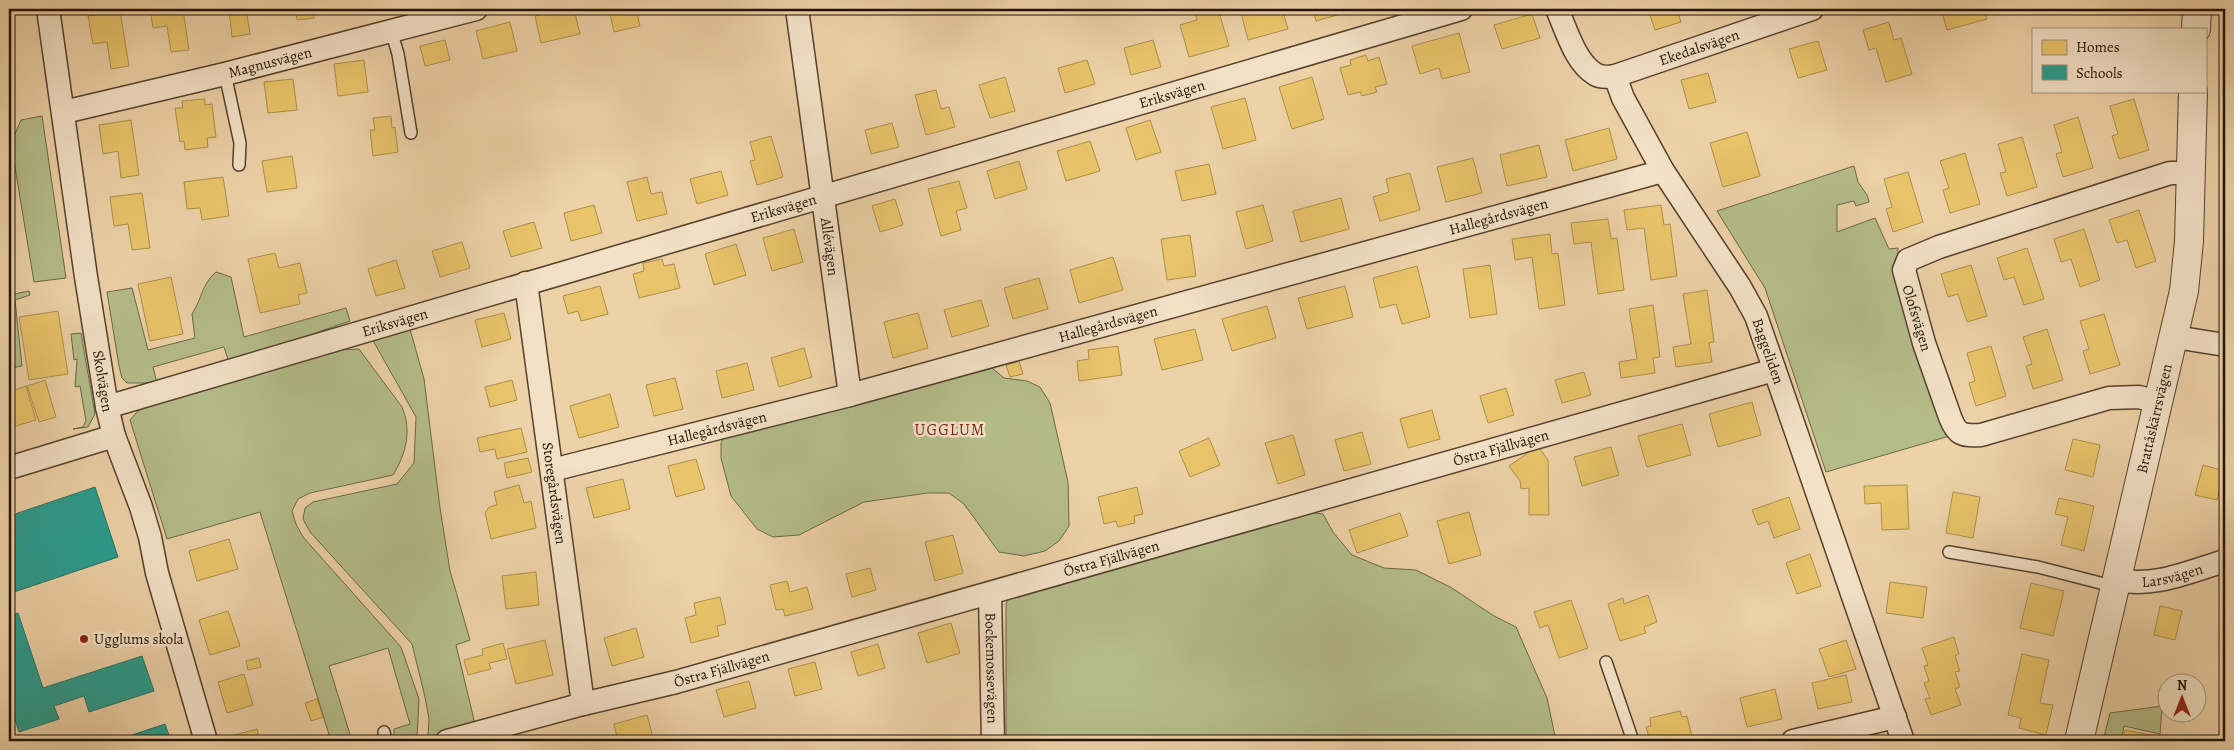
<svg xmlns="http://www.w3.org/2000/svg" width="2234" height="750" font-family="Alegreya,serif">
	<rect width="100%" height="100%" fill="#edd1a7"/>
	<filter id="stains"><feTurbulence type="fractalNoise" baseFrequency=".004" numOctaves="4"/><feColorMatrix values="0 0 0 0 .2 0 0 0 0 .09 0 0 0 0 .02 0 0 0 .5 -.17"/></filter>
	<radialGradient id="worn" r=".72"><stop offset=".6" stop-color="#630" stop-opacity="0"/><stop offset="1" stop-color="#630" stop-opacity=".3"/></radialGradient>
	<g fill="#b4bc8a" stroke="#6b6847">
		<polygon points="42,116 66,278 34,282 11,143 21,120"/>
		<polygon points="1854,166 1858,182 1867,195 1869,202 1856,206 1854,201 1837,205 1837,232 1875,218 1889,249 1898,248 1898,262 1953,435 1826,472 1765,288 1717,211"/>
		<path d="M216,272l15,5 13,60 102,-29 4,13 -121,42 -5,-16 -71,20 4,16h-30l-5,-5 -3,-12 -12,-74 25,-4 16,62 47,-12 -3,-24c11,-17 9,-29 24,-42z"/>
		<polygon points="29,291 30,295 15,300 22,366 11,368 15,386 9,388 9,295"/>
		<polygon points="408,322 424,379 440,508 450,571 470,640 456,645 475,724 428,737 429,719 425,697 412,644 310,532 303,519 305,508 313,502 397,484 414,463 416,417 371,337"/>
		<polygon points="81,333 95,414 88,427 73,429 83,427 86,421 80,386 75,387 77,359 74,360 71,334"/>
		<path d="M359,349l43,58c10,24 4,47 -9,68l-83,18 -12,6 -6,12 4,13 7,13 98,110 18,52 -2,39 -9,3h-9l-5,-4v-8l16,-5 -22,-76 -59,18 23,75h-21l-71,-229 -93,27 -37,-119 8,-9 16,-8 183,-53z"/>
		<polygon points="976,365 992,368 1004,378 1027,381 1040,387 1050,403 1068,482 1069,526 1059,541 1045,551 1024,556 999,552 964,504 949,493 928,493 864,502 799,535 773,537 757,529 731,496 721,458 721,443 726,433"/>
		<polygon points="1292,510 1323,514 1333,532 1352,555 1384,568 1416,570 1452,588 1494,616 1516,627 1547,698 1556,741 1006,741 1006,604 1010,595"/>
		<polygon points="2162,706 2160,734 2124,726 2121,741 2103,741 2110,713"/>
	</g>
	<g fill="#e9c46a" stroke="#ad8f4b">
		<polygon points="150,9 183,9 189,50 171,52 167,26 153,28"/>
		<polygon points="214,9 246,9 250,34 232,37 229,10 214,12"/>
		<polygon points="295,9 313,9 314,18 297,20"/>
		<polygon points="564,9 574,9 580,34 541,43 535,16"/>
		<polygon points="609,9 636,9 640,26 614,32"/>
		<polygon points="672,9 698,9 674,15"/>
		<polygon points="1194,9 1218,9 1229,46 1189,57 1180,25 1197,20"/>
		<polygon points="1240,9 1282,9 1288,29 1248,40"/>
		<polygon points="1313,9 1350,9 1351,11 1316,21"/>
		<polygon points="1648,9 1677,9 1681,22 1655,30"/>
		<polygon points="1941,9 1984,9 1987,19 1947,30"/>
		<polygon points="2141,9 2169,9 2169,12 2141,10"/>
		<polygon points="120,11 129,66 111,69 107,42 93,44 88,16"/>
		<polygon points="1532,14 1540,38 1502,49 1494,25"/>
		<polygon points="510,22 517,51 483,59 476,31"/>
		<polygon points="1889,22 1894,40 1901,38 1912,74 1886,82 1876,48 1869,50 1863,30"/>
		<polygon points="1459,33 1470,72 1442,79 1439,68 1420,74 1412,46"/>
		<polygon points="445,40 450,60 425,66 420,46"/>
		<polygon points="1153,40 1161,67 1131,75 1124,48"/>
		<polygon points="1818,41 1827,70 1798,78 1789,49"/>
		<polygon points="1366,55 1368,61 1379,57 1387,84 1375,87 1377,92 1362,96 1360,92 1348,95 1340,68 1351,65 1350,60"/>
		<polygon points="364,60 368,92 338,96 334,64"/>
		<polygon points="1087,60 1095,84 1065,93 1058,68"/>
		<polygon points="1708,73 1716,102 1689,109 1681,80"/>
		<polygon points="1005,77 1015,111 990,118 979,85"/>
		<polygon points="1312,77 1324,119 1292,129 1279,87"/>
		<polygon points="293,79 297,110 268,113 264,82"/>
		<polygon points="936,90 941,109 949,107 955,127 926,135 915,95"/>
		<polygon points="1245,98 1256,140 1223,149 1211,107"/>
		<polygon points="205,99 205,105 212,104 216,137 207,138 208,147 185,150 184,141 180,142 175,108 183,108 182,101"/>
		<polygon points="2134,99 2149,150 2119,159 2112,136 2118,134 2110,106"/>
		<polygon points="391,116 392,128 395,127 398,152 373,156 370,130 375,130 373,118"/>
		<polygon points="2078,117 2093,168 2063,177 2056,154 2062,152 2054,125"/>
		<polygon points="131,120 139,175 121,178 118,151 103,154 99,125"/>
		<polygon points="1150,120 1161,152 1136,160 1126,128"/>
		<polygon points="892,123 899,147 871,154 865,130"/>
		<polygon points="1609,128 1617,159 1573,171 1565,140"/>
		<polygon points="1747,132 1760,176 1723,187 1710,143"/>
		<polygon points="771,136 783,177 757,185 750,161 755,160 750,142"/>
		<polygon points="2022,137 2037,187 2007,196 2000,173 2006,172 1998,144"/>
		<polygon points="1090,141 1100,171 1066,181 1057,151"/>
		<polygon points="1539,145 1547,177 1507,186 1500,155"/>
		<polygon points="1965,153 1980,204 1950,213 1943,190 1949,188 1940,161"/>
		<polygon points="292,156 297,188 267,192 262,161"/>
		<polygon points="1473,158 1482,193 1446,202 1437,167"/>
		<polygon points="1019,161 1027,189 995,199 987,171"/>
		<polygon points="1209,164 1216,194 1182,201 1175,171"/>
		<polygon points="721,171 728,195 697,204 690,179"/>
		<polygon points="1908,172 1923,222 1893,232 1886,209 1892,207 1884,179"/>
		<polygon points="1410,173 1420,210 1380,221 1373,197 1389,192 1386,179"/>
		<polygon points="223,177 229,216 202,220 200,208 187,209 184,182"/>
		<polygon points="647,177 651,194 662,192 667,214 637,221 627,182"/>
		<polygon points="959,181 967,208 956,211 961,230 941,236 928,189"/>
		<polygon points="142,193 150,248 132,250 128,224 114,226 110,197"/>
		<polygon points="1341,198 1349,229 1301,242 1293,211"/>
		<polygon points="895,199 903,225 880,232 872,206"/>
		<polygon points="594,205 602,233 571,241 564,213"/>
		<polygon points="1263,205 1273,241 1246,249 1236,212"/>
		<polygon points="1661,205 1664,225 1670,224 1677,276 1651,280 1644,228 1627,230 1624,210"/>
		<polygon points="2139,210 2156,261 2136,268 2127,240 2117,243 2109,220"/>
		<polygon points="1608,219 1611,239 1617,238 1624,290 1598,294 1591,242 1574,244 1571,223"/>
		<polygon points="534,222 542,248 511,257 503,231"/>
		<polygon points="794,229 803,262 772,271 763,238"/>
		<polygon points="2084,229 2100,280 2080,287 2071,259 2061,262 2054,239"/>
		<polygon points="1550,234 1552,254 1558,253 1565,305 1539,309 1532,257 1515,260 1512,239"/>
		<polygon points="1190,235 1196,276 1167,280 1161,239"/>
		<polygon points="462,242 470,268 440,277 432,251"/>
		<polygon points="736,244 746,275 714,285 705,254"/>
		<polygon points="2027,248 2044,299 2024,305 2014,277 2004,280 1997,258"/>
		<polygon points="275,253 279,268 300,263 307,293 298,295 300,304 260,313 248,259"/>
		<polygon points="1113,257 1123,290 1079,303 1070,270"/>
		<polygon points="662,259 664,266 674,264 680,288 639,298 633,274 644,271 643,263"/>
		<polygon points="396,260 405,288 376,296 368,269"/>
		<polygon points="1490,265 1497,314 1470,318 1463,269"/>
		<polygon points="1971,265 1987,316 1967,322 1958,294 1948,297 1941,274"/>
		<polygon points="1417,266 1430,317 1402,324 1396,304 1380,308 1373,278"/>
		<polygon points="171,277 183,334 150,341 138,284"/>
		<polygon points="1039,278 1048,309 1013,319 1004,288"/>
		<polygon points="600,286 608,314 581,321 578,311 568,314 563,296"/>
		<polygon points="1345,286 1353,317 1307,329 1298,298"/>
		<polygon points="1707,290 1714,342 1709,343 1712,362 1676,367 1673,347 1691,344 1683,294"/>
		<polygon points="981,300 989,326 952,337 944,310"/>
		<polygon points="1653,305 1660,357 1653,358 1655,373 1621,378 1619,362 1637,359 1629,309"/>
		<polygon points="1267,306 1276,338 1232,351 1222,319"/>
		<polygon points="58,311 68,374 29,380 19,317"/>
		<polygon points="504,313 511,339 482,347 475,320"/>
		<polygon points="918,313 928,348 893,358 884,322"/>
		<polygon points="2104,314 2120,365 2090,374 2083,351 2089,349 2080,321"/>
		<polygon points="1195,329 1203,360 1162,370 1154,339"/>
		<polygon points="2047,329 2063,380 2033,389 2026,366 2032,364 2023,337"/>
		<polygon points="1118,346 1122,375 1079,381 1077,361 1089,359 1088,350"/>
		<polygon points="1991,346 2006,396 1976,406 1969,383 1975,381 1967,353"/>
		<polygon points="804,348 812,377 779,387 771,358"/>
		<polygon points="1019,361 1023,374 1010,377 1006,365"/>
		<polygon points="747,363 754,390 722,398 716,371"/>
		<polygon points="1584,372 1591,395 1562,403 1555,380"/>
		<polygon points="675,378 683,409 654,416 646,385"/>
		<polygon points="45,380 56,417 39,422 27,386"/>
		<polygon points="512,380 517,400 490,407 485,387"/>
		<polygon points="26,386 36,420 9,428 9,392"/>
		<polygon points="1506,388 1514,415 1488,423 1480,396"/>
		<polygon points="610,394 619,427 579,438 570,406"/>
		<polygon points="1752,402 1761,435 1718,447 1709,414"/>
		<polygon points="1432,410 1440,439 1408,448 1400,419"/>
		<polygon points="1682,424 1691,455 1647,467 1638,436"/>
		<polygon points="521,428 527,452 497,459 495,449 480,452 477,438"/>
		<polygon points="1362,432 1371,464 1344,471 1335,440"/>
		<polygon points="1293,435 1305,475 1278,484 1265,443"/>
		<polygon points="1209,438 1220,465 1190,477 1179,451"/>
		<polygon points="2073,439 2100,445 2093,477 2065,470"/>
		<polygon points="1538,446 1548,460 1549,515 1529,515 1529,488 1521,489 1520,481 1509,466"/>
		<polygon points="1611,447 1619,475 1582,486 1574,457"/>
		<polygon points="528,458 532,472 507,478 504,463"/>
		<polygon points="696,459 705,489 676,497 668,466"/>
		<polygon points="2203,465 2224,471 2217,500 2195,495"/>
		<polygon points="623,479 630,509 594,518 586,488"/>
		<polygon points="519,485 524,503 531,501 536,528 491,539 485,513 489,507 497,505 494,492"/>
		<polygon points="1907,485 1909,529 1882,530 1881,503 1865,504 1864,486"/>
		<polygon points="1137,487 1143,514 1134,516 1135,523 1118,527 1116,521 1104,524 1098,497"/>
		<polygon points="1953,492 1980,497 1973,538 1946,533"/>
		<polygon points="1789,497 1800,529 1774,538 1768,521 1758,525 1752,510"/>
		<polygon points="2059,498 2094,506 2084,551 2061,545 2068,517 2055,514"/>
		<polygon points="1469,512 1481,555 1449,564 1437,521"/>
		<polygon points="1400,513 1408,536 1357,553 1349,530"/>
		<polygon points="953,535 963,573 935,581 925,542"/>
		<polygon points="229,539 238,569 197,581 189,551"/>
		<polygon points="1810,554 1821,586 1797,594 1786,563"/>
		<polygon points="870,568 876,590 852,597 846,574"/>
		<polygon points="536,572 539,605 506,609 502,576"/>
		<polygon points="787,581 790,592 807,587 813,609 785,616 783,609 776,610 770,585"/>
		<polygon points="1890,582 1927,587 1923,618 1886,613"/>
		<polygon points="2031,583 2064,591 2053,636 2020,628"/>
		<polygon points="1648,595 1657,622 1644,627 1646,633 1620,641 1608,604 1623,598 1624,604"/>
		<polygon points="720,597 726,624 717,626 719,636 691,643 685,618 696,615 694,603"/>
		<polygon points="1571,600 1588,648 1559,658 1548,625 1540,628 1534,612"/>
		<polygon points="2160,606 2182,611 2175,640 2154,635"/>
		<polygon points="228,611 240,646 210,655 199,620"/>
		<polygon points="951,623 960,653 927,663 918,633"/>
		<polygon points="636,628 644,657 612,666 604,638"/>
		<polygon points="1954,637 1959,654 1955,656 1960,671 1955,672 1960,687 1955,689 1961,705 1931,715 1925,699 1930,698 1924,683 1929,681 1924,666 1928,665 1922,648"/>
		<polygon points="545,640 553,675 516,684 507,649"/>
		<polygon points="1846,640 1856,669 1829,677 1819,649"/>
		<polygon points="503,643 507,659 489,663 491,669 468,675 464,660 483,655 482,649"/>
		<polygon points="878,644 885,668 858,676 851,652"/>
		<polygon points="2022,654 2049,660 2040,703 2053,705 2046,735 2019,728 2021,718 2008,715"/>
		<polygon points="259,658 261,667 248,670 246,661"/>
		<polygon points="815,662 822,689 795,696 788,669"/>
		<polygon points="244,674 253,705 227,713 218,682"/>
		<polygon points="1846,675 1852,702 1818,709 1812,683"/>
		<polygon points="749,681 756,708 724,717 716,690"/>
		<polygon points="1775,689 1782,719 1747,727 1740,698"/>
		<polygon points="317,699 323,717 311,721 305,703"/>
		<polygon points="1680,711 1682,717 1687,716 1693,741 1650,741 1646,727 1651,726 1650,718"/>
		<polygon points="647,715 654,741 618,741 614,724"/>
		<polygon points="257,729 259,738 264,737 265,741 232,741 231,736"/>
		<polygon points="2125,730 2160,737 2159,741 2122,741"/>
		<polygon points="941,735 941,741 913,741 912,738"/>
	</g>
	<g fill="#2a9d8f" stroke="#287465">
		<polygon points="95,487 118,557 14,592 12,585 9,586 9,516"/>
		<polygon points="18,613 43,688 142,656 154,691 89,712 84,696 54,706 59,719 19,732 9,701 9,616"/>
		<polygon points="165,724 171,741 131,741 129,736"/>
	</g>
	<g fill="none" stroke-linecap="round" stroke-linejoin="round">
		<defs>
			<g id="service">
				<polyline points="391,30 398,54 411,133"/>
				<polyline points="225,74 240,143 239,165"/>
				<polyline points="1949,552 2038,567 2116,587"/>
				<polyline points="1606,662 1633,741"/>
				<polyline points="384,732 386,741"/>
			</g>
			<g id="minor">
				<path id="s1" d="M48,9l38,268 21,130 7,29 27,71 9,30 7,36 49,168"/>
				<path id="s2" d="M797,9l53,386"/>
				<path id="s3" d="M1557,9c9,20 18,53 38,65 6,4 14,3 20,2l197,-67"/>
				<path id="s4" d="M1615,76l8,22 40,73 77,116 16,29 147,425"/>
				<path id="s5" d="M64,112l161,-38 251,-65"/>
				<path id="s6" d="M526,283l57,421"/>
				<polyline points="2175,337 2225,345"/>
				<path d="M2158,402l-19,-5 -30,1 -128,37c-19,1 -24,0 -31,-18l-26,-74 -20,-73 4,-10 31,-13 231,-74h21"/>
				<path id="s7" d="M107,407l1354,-398"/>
				<polyline points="9,468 114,436"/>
				<path id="s8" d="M552,470l298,-75 813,-224"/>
				<path id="s9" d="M2118,580c37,8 72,-9 107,-19"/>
				<path id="s10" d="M990,594l3,147"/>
				<path id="s11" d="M447,741l136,-37 93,-22 1098,-312"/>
				<polyline points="1793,741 1895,717"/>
			</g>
			<g id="tertiary">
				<polyline points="2196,29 2197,9"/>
				<path id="s12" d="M2079,741l105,-450 5,-50 4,-150"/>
			</g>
		</defs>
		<use href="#service" stroke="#55422d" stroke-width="14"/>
		<use href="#minor" stroke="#55422d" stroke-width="25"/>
		<use href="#tertiary" stroke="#55422d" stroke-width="30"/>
		<use href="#service" stroke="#f3e1c6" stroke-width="11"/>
		<use href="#minor" stroke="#f3e1c6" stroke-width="22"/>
		<use href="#tertiary" stroke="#f3e1c6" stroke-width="28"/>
	</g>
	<circle fill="#8f2418" stroke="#f3e1c6" stroke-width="2" cx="84" cy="639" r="5"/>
	<g text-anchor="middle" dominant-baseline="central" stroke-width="5" stroke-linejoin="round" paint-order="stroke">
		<g font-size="15" fill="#221304" stroke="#f3e1c6">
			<text stroke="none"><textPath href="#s3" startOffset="186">Ekedalsvägen</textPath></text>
			<text stroke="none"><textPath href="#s5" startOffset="212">Magnusvägen</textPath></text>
			<text stroke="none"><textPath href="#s7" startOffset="1110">Eriksvägen</textPath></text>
			<text stroke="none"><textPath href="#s7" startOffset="705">Eriksvägen</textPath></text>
			<text stroke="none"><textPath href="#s8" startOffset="980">Hallegårdsvägen</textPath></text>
			<text stroke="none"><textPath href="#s2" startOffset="240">Allévägen</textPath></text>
			<text transform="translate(1917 318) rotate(73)">Olofsvägen</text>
			<text stroke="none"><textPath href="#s7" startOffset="300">Eriksvägen</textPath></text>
			<text stroke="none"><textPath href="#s8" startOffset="575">Hallegårdsvägen</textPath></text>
			<text stroke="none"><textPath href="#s4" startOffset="316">Baggeliden</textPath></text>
			<text stroke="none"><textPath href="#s1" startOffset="376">Skolvägen</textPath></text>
			<text stroke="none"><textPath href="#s12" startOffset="331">Brattåskärrsvägen</textPath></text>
			<text stroke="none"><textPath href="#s8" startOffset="170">Hallegårdsvägen</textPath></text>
			<text stroke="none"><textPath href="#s11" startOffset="1094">Östra Fjällvägen</textPath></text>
			<text stroke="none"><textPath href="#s6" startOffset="212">Storegårdsvägen</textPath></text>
			<text stroke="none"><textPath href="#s11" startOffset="689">Östra Fjällvägen</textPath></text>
			<text stroke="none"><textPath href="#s9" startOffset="55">Larsvägen</textPath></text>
			<text stroke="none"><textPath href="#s10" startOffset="74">Bockemossevägen</textPath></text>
			<text stroke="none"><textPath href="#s11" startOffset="284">Östra Fjällvägen</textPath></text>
		</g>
		<g font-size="15" fill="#221304" stroke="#f3e1c6" text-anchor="start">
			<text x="94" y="639">Ugglums skola</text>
		</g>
		<g font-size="16" letter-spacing="1" fill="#7a1f14" stroke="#f3e1c6">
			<text x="950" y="430">UGGLUM</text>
		</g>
	</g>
	<rect width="2234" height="750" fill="none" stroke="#edd1a7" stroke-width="30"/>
	<rect x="10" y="10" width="2214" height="730" fill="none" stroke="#221304" stroke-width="2.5"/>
	<rect x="15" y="15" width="2204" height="720" fill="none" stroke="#221304"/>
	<rect x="2032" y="28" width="175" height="65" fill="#f3e1c6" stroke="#9f8f78"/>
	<rect x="2042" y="40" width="25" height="15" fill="#e9c46a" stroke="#9f8f78"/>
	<text x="2076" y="52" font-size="15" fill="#221304">Homes</text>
	<rect x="2042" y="65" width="25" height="15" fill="#2a9d8f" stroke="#9f8f78"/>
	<text x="2076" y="78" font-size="15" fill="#221304">Schools</text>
	<g transform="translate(2182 698)"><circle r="24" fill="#f3e1c6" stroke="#9f8f78"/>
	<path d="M0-4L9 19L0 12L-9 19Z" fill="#8f2418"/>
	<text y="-8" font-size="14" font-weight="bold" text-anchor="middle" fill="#221304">N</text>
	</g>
	<rect width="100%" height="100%" filter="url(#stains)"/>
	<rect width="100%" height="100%" fill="url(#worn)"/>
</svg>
